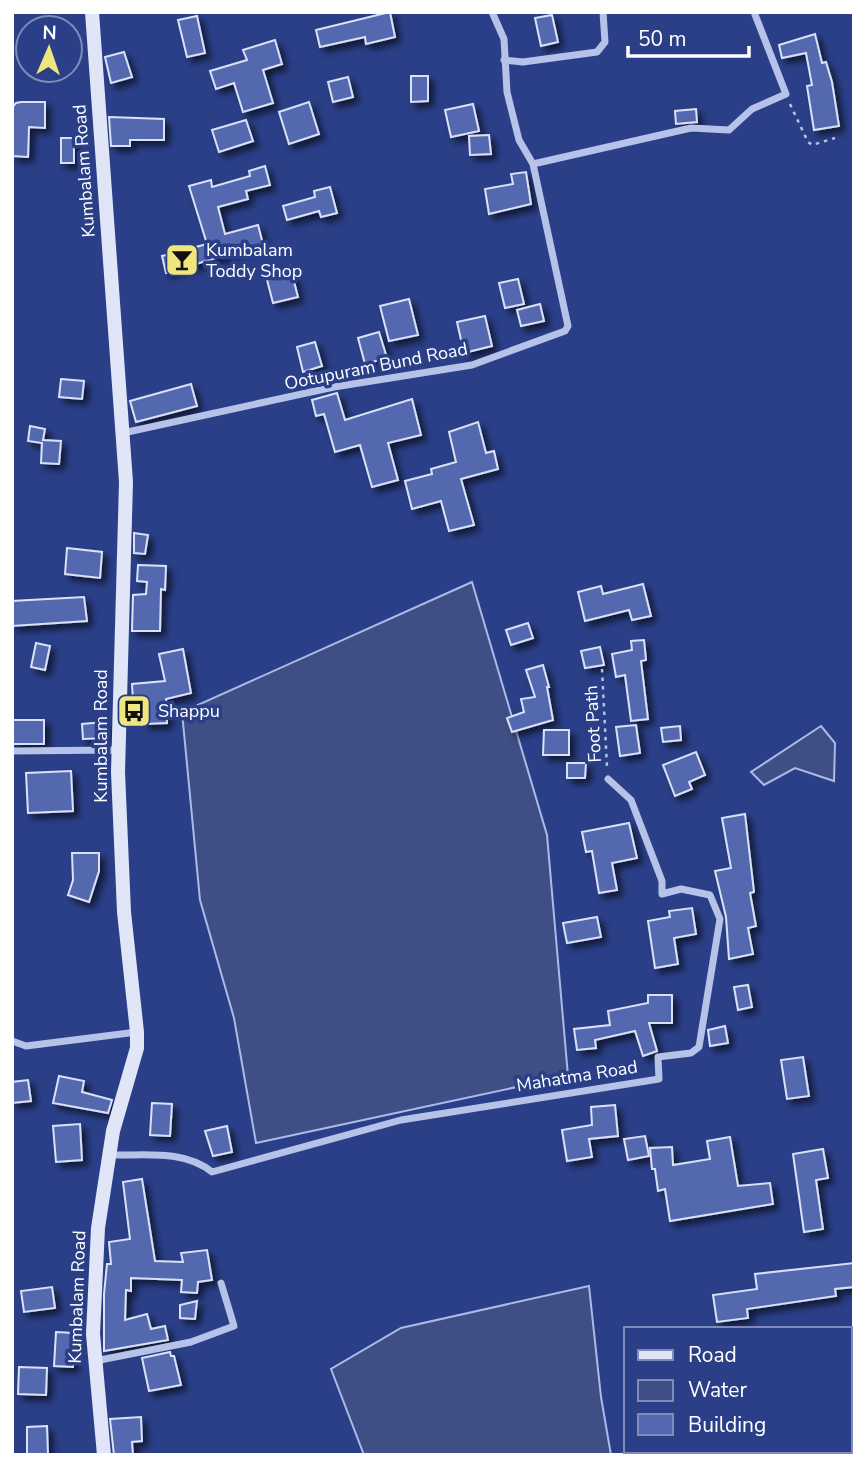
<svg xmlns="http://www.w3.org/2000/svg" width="866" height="1467" font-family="'Nunito Sans',sans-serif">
	<defs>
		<filter id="shadow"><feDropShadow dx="5" dy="5" stdDeviation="3.5" flood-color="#0009"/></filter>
	</defs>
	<rect width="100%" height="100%" fill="#2a3f88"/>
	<g fill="#3f4e84" stroke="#abbbe8" stroke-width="2">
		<polygon points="472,582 547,835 568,1076 256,1143 234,1018 200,900 182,712"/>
		<polygon points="821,726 835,743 834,781 795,768 764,785 751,772"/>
		<polygon points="589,1286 601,1397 611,1455 364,1455 331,1369 401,1328"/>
	</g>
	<g fill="#5268af" stroke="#dae1f7" stroke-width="2" filter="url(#shadow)">
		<polygon points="390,12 395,37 366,44 365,37 320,47 316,30"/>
		<polygon points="552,15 558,42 541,46 535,18"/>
		<polygon points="197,16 205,53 187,57 178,20"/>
		<polygon points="815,34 822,63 826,62 832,82 839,126 814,130 807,86 812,85 806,53 782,58 779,45"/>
		<polygon points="275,40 282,64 263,70 273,103 243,112 234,83 216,89 210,71 247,60 243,50"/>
		<polygon points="124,52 132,77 111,83 105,57"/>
		<polygon points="411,76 428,76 428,101 411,102"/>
		<polygon points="348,77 353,97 333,102 328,82"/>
		<polygon points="21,102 45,102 45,128 29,127 28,157 12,156 12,108 16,103"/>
		<polygon points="309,102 319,134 289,144 279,112"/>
		<polygon points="473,104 479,131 451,137 445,110"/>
		<polygon points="696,109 697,122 676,124 675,111"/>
		<polygon points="109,117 164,119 164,140 130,140 130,146 111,146"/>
		<polygon points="246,120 253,141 219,152 212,130"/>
		<polygon points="489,135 491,154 470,155 469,136"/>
		<rect x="61" y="138" width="13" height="25"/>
		<polygon points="265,166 270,185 246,191 248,199 218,207 225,234 258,225 263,244 166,273 162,256 207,244 189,186 211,180 212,187 250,176 249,171"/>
		<polygon points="526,172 531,204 489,214 485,189 513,184 511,174"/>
		<polygon points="330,187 337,213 321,217 319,211 287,220 283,206 315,197 314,191"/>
		<polygon points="290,266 298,297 273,303 265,272"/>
		<polygon points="518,279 524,304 505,308 499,283"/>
		<polygon points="409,299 418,335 389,341 380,306"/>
		<polygon points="540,304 544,321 521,326 517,310"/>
		<polygon points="485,316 492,346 464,353 457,322"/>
		<polygon points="379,332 387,358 365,364 358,338"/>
		<polygon points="315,342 322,366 303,372 297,347"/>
		<polygon points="61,379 84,381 82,399 59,397"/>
		<polygon points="191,384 197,406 136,422 130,401"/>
		<polygon points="337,393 345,420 412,399 421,435 388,443 398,480 372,487 360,445 335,452 324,414 316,416 312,400"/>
		<polygon points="478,422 486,453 494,451 498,469 461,479 474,525 449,531 441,501 412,509 405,481 432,474 431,469 456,462 449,432"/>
		<polygon points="30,426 45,429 43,440 61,441 59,464 41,463 42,443 28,441"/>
		<polygon points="134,533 148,535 145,554 134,553"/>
		<polygon points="67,548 102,552 100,578 65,574"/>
		<polygon points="138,565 166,566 165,590 161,589 160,631 132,631 133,595 146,594 147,582 137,581"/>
		<polygon points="643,584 651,616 632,620 629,610 585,621 578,592 601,586 603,594"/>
		<polygon points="84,597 87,621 12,626 12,601"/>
		<polygon points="528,623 533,638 511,645 506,630"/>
		<polygon points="644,640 646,660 641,661 648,719 631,721 625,675 616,677 612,654 632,650 631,641"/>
		<polygon points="36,643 50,646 45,670 31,667"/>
		<polygon points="600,647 604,665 585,668 581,651"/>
		<polygon points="183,649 191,693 166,699 167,723 145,724 144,701 133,701 132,684 165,681 159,654"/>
		<polygon points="543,665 549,687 547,687 553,720 512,732 507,718 524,712 521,699 535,697 526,670"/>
		<rect x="13" y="720" width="31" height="24"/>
		<polygon points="104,722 105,738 83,739 82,724"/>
		<polygon points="636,725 640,753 620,756 616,727"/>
		<polygon points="680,726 681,740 663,742 661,728"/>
		<polygon points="544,730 569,730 569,755 543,755"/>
		<polygon points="696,752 705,775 689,782 692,789 675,796 663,765"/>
		<polygon points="567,763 586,763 585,778 567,778"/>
		<polygon points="71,771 73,811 28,813 26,773"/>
		<polygon points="745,814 754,892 750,893 756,926 748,928 753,954 729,959 726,917 715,871 731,868 722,818"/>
		<polygon points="629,823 637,858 612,863 617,890 599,893 592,851 586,852 582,832"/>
		<polygon points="72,853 99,853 99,871 89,902 68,895 73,880"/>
		<polygon points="692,908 696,934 674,938 678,964 655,968 648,921 670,917 669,911"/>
		<polygon points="597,917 601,937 567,943 563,923"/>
		<polygon points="748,985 752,1007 738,1010 734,987"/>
		<polygon points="648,995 672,995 672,1023 649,1023 657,1051 643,1056 635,1031 595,1040 596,1048 577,1050 574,1029 610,1025 608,1011 648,1003"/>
		<polygon points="725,1026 728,1043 710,1046 708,1030"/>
		<polygon points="803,1057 809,1096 787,1099 781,1060"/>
		<polygon points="59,1076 84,1081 82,1092 112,1100 108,1113 53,1103"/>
		<polygon points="28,1080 31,1101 12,1103 12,1082"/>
		<polygon points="152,1103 172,1104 170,1136 150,1135"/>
		<polygon points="615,1105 618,1136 589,1139 592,1157 567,1161 562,1130 592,1125 591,1107"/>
		<polygon points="80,1124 82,1160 56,1162 53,1126"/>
		<polygon points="227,1126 232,1152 213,1156 205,1131"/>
		<polygon points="645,1136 649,1156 628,1160 624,1139"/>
		<polygon points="730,1137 738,1186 770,1183 773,1204 670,1221 665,1189 658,1191 655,1169 652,1169 650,1148 672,1147 673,1165 710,1159 707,1141"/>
		<polygon points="823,1149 828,1178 816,1180 823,1229 804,1232 793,1154"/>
		<polygon points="142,1179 155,1261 183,1262 181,1253 207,1250 212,1280 198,1282 197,1293 181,1292 182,1280 131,1278 131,1291 126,1290 125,1320 147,1314 151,1329 165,1326 168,1340 104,1351 104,1294 107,1264 111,1264 109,1242 130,1239 123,1182"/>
		<polygon points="854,1263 854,1287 835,1289 836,1296 747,1309 748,1318 717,1322 713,1295 757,1289 755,1274"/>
		<polygon points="52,1287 55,1308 24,1312 21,1291"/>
		<polygon points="197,1301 195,1319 180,1318 180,1305"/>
		<polygon points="56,1332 74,1333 73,1367 54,1366"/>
		<polygon points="170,1352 171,1356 174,1356 181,1385 149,1391 142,1358"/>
		<polygon points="19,1367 47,1368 46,1395 18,1394"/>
		<polygon points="141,1417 142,1441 132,1442 133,1455 114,1455 110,1419"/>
		<polygon points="47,1426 48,1455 27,1455 27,1427"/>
	</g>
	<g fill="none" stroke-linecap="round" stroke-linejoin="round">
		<g stroke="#b6c2e8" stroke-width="2.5" stroke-dasharray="3.5 5" stroke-linecap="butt">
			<polyline points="790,104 808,142 812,145 835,138"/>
			<polyline points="602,669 607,767"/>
		</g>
		<g stroke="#b6c2e8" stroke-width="7">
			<polyline points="504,60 523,62 597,52 605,42 603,12"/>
			<polyline points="533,164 691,128 729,130 752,109 786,94 754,12"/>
			<polyline points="123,433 334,387 472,365 565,331 568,326 533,164 519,140 507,92 504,39 492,12"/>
			<polyline points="12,751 118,750"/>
			<polyline points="12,1041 26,1046 137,1032"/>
			<path d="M110,1155c34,1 74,-6 102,17l189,-52 258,-41 -1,-22 33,-4 8,-6 21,-128 -10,-24 -29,-6 -19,5v-13l-31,-81 -23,-21"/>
			<polyline points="95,1361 191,1342 234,1326 221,1283"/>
		</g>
		<polyline stroke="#e0e5f7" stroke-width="14" points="92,12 126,482 118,772 124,912 137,1032 137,1048 113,1131 98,1228 93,1334 104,1455"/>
	</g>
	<defs>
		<symbol id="bar-square" viewBox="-11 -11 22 22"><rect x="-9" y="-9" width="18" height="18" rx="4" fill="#efe67d" stroke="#2a3f88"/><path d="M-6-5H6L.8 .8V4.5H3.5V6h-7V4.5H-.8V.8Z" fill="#111"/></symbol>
		<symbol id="bus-square" viewBox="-11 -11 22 22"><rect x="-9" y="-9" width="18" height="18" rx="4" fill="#efe67d" stroke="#2a3f88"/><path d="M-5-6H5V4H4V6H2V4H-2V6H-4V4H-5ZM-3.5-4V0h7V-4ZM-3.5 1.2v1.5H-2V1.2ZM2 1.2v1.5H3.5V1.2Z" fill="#111"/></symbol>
	</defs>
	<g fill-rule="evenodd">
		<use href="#bar-square" x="163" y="241" width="38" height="38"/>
		<use href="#bus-square" x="115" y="692" width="38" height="38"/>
	</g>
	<g text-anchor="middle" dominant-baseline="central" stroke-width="7" stroke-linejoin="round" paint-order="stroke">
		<g font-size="18" fill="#fff" stroke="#2a3f88">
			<text transform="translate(84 171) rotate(-94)">Kumbalam Road</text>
			<text transform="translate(376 366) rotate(-11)">Ootupuram Bund Road</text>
			<text transform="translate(593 724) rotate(-93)">Foot Path</text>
			<text transform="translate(101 736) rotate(-90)">Kumbalam Road</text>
			<text transform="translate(577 1076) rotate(-9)">Mahatma Road</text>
			<text transform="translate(77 1297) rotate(-88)">Kumbalam Road</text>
		</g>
		<g font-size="18" fill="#fff" stroke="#2a3f88" text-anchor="start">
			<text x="206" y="250">Kumbalam<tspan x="206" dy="21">Toddy Shop</tspan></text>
			<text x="158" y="711">Shappu</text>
		</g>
	</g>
	<rect width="866" height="1467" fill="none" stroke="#ffffff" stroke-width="28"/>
	<rect x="624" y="1327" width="228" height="126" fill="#2a3f88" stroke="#7f8cb8" stroke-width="2"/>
	<rect x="638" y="1350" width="35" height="10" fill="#e0e5f7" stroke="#7f8cb8" stroke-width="2"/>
	<text x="688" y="1362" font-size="21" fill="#ffffff">Road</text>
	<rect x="638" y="1380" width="35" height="21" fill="#3f4e84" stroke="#7f8cb8" stroke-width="2"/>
	<text x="688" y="1397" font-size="21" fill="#ffffff">Water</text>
	<rect x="638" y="1414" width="35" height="21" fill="#5268af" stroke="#7f8cb8" stroke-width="2"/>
	<text x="688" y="1432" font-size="21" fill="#ffffff">Building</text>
	<g transform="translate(49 49) rotate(2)"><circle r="33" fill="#2a3f88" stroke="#7f8cb8" stroke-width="2"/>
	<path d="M0-5L12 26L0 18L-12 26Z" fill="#efe67d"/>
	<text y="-10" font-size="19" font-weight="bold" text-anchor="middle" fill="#ffffff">N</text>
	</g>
	<path d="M628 46v10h121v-10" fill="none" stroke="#ffffff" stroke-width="3.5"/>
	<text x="638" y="46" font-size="21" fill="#ffffff" stroke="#2a3f88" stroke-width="5" paint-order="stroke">50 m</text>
</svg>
